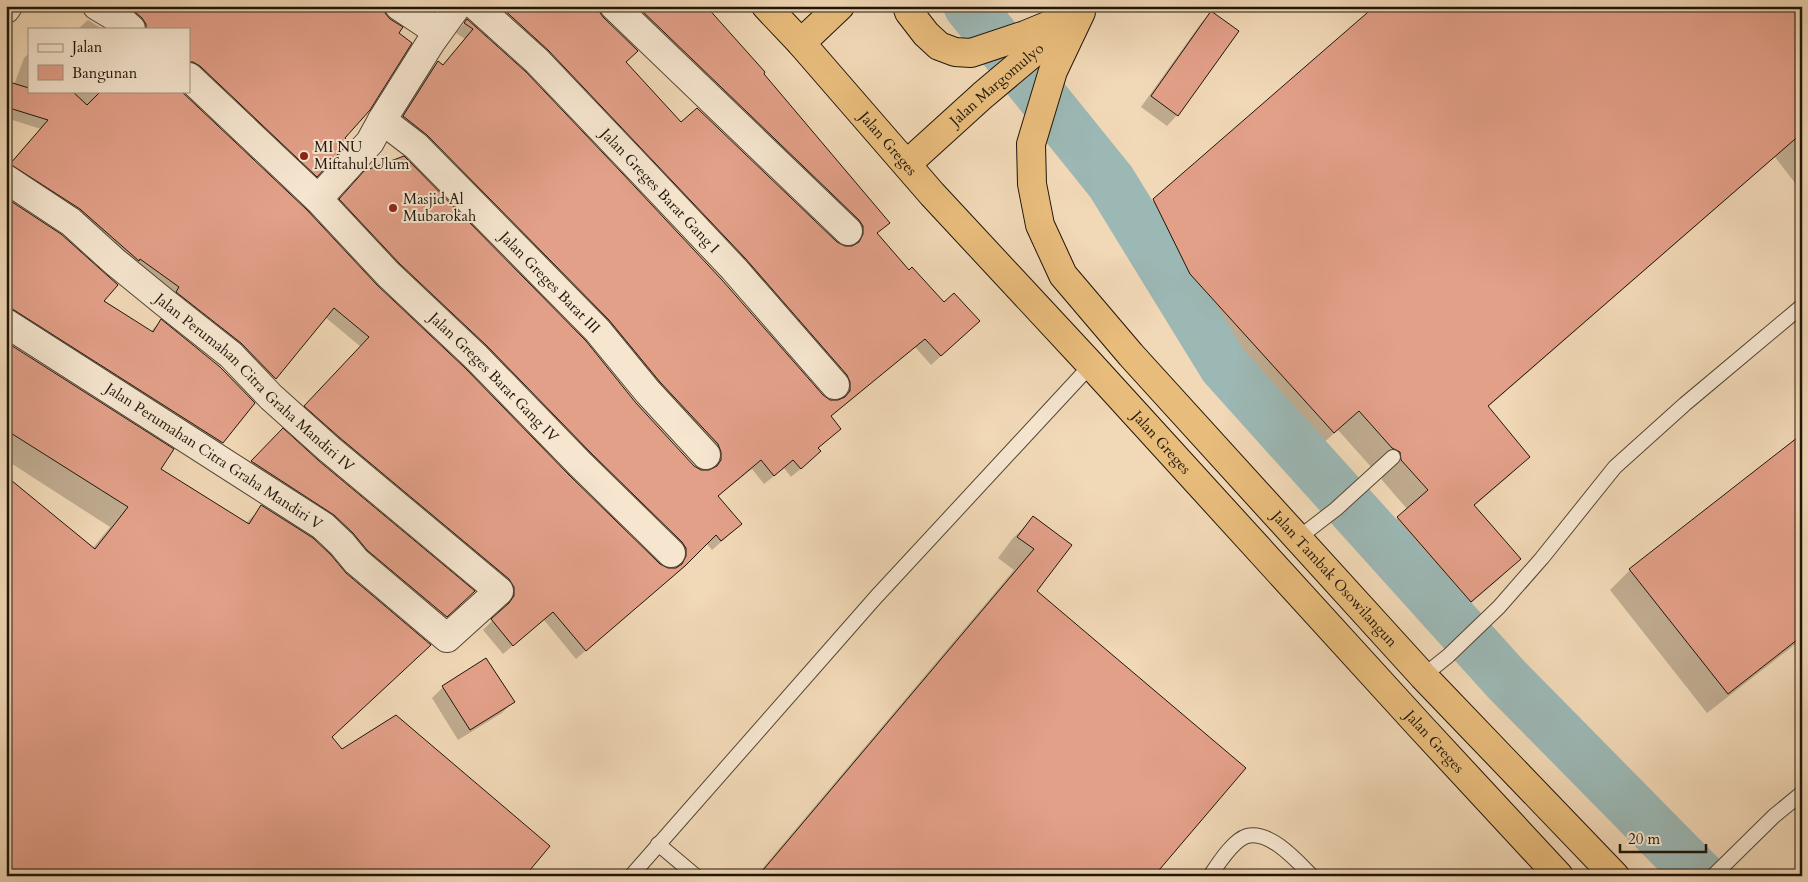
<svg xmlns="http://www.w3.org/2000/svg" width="1808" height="882" font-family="Cardo,serif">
	<rect width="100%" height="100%" fill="#f1d8b6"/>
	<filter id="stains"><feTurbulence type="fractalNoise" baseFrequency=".004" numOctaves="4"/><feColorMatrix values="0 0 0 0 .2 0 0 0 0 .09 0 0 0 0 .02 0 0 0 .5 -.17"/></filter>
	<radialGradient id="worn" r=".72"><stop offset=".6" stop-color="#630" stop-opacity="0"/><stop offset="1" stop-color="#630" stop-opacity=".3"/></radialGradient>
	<g fill="#0003">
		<polygon points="103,6 354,6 343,138 316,176 307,185 189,74 189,29 134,29"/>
		<polygon points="409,6 436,6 427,15"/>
		<polygon points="480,6 598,6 598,10 625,62 681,124 836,243 843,247 853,247 854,237 618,6 704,6 888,223 876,234 909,272 969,331 931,365 915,347 830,417 840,429 817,449 810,461 791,477 784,468 764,484 752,469 717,497 731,533 712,550 706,543 674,575 576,659 544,620 503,654 483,630 502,611 505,606 505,596 296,416 361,347 325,317 266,387 6,169 41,129 6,118 6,82 14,85 24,58 29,53 29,91 180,91 659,565 666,569 676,569 677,559 331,209 355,182 636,403 694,467 700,471 712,470 713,462 394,126 429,72 438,62 442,66 465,39 456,33 458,30 467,21 822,396 830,401 841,400 841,391"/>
		<polygon points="1802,6 1802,192 1775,157 1488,407 1529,456 1509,476 1474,506 1519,559 1499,579 1450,621 1378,537 1407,509 1382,480 1380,471 1372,468 1338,430 1313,452 1170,294 1134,220 1154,200"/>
		<polygon points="1211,13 1177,115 1167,126 1141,107 1201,23"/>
		<polygon points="88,20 102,29 78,29"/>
		<polygon points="6,199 102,302 150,332 161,321 254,403 222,442 203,461 6,335"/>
		<polygon points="6,343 160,469 246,523 262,507 345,574 430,645 331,738 341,751 6,876 92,549 110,527 6,460"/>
		<polygon points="1802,436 1802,639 1707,713 1610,590 1630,570"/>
		<polygon points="274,439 465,600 437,625 244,471"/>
		<polygon points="1034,518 1036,591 1153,876 756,876 1014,570 998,558 1013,538"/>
		<polygon points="486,660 513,702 502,713 458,740 432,698 443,687"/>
	</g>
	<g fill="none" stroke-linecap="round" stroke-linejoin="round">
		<polyline stroke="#9cb8b5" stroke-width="51" points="969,6 1111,182 1224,366 1505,678 1700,876"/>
	</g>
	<g fill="#e3a089" stroke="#1e1509">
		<polygon points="128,6 384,6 385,13 390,19 403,27 399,33 412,43 370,110 345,138 349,142 317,177 200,66 193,62 189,62 189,29 146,29 146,24 142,18"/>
		<polygon points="500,6 599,6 599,11 603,17 638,51 626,62 681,122 697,108 837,242 845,246 852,246 859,242 863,234 863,226 859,220 637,6 706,6 765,72 764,74 890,223 877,233 909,270 912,267 944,302 954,293 980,321 941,356 925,339 831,416 841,429 818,448 821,451 801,469 793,460 774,476 761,460 718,496 742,524 721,541 716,535 685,566 586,651 553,612 513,646 491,619 509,603 514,596 514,587 509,579 339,437 304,406 369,337 334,308 276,379 241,343 176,292 179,287 140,259 139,261 80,209 10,164 48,120 6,107 6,81 29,88 29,91 72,91 87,105 101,91 181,91 307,210 377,285 465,368 569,475 660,564 668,568 676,568 682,564 686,556 686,548 682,542 591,453 487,346 399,263 339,199 364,171 404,156 586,341 636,403 694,466 701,470 709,470 717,466 721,460 721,452 718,444 660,382 609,320 427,135 403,116 438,61 443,65 473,29 464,23 467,19 526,72 622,173 722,280 823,395 830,400 838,400 845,397 850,391 850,382 847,375 745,258 548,50"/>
		<polygon points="1375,6 1802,6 1802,133 1488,406 1530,457 1474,505 1521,559 1471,602 1397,517 1428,490 1401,460 1400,452 1392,448 1359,411 1334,433 1190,274 1153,199"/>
		<polygon points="1211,11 1239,31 1178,116 1151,96"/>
		<polygon points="6,198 61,234 118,285 104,301 153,332 161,319 220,367 255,403 223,443 14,310 6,307"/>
		<polygon points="6,342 174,449 161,469 249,524 261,505 313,538 331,555 346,573 431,645 332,737 342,749 396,715 550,846 525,876 6,876 6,476 95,549 128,507 6,430"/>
		<polygon points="283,428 319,461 475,591 447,617 367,550 353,533 334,515 251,461"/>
		<polygon points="1802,434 1802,636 1728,694 1629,569"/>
		<polygon points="1033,516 1072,545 1037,591 1246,768 1154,876 758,876 1034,549 1017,537"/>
		<polygon points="486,658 515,702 470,730 442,686"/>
	</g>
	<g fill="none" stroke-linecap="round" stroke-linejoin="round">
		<defs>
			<g id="service">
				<polyline points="1297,539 1336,509 1393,457"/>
				<polyline points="1423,676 1448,656 1499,607 1542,558 1615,467 1685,404 1802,306"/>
				<polyline points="658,844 696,876"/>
				<polyline points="631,876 876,597 1091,365"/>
				<path d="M1210,876c8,-12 23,-36 37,-40 23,-6 50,25 65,40"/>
				<polyline points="1713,876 1774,816 1802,793"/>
			</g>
			<g id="minor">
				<polyline points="97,6 122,21 131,29"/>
				<polyline points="399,6 438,32"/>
				<path id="s1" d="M476,6l61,55 96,101 101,107 101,116"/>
				<polyline points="614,6 848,231"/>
				<polyline points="6,9 8,6"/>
				<path id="s2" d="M189,77l129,122 70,75 88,83 104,107 91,89"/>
				<path id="s3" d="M382,120l34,26 182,185 50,61 58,63"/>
				<path id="s4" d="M6,179l65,43 44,40 49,40 67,53 40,42 58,52 170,142 -52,47 -91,-77 -14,-17 -19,-18 -317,-203"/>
				<polyline points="318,199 370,142 382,120 431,42 457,6"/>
			</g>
			<g id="trunk">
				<path id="s5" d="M766,6l35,37 131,151 159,171 329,361 139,150"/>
				<polyline points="907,6 909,12 926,34 939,46 955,52 971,53 1025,35 1059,21"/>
				<path id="s6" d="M1081,12l-28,59 -22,73 1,40 8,41 23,50 68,80 292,321 192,200"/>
				<polyline points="801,43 840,6"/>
				<path id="s7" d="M907,164l76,-69 88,-74"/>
			</g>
		</defs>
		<use href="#service" stroke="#534634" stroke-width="16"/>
		<use href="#minor" stroke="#534634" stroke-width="30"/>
		<use href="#trunk" stroke="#1e1509" stroke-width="30"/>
		<use href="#service" stroke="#f6e6d0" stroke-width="14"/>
		<use href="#minor" stroke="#f6e6d0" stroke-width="28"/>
		<use href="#trunk" stroke="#e8bc7b" stroke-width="28"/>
	</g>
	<g fill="#8f2418" stroke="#f6e6d0" stroke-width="2">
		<circle cx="304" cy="156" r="5"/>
		<circle cx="393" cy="208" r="5"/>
	</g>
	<g text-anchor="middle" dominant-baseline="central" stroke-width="4" stroke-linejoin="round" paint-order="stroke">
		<g font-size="15" fill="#1e1509" stroke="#f6e6d0">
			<text stroke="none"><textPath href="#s7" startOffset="120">Jalan Margomulyo</textPath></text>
			<text stroke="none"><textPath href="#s5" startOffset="184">Jalan Greges</textPath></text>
			<text stroke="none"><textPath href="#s1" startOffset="261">Jalan Greges Barat Gang I</textPath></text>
			<text stroke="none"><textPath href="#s3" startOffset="234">Jalan Greges Barat III</textPath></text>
			<text stroke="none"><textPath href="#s2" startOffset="428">Jalan Greges Barat Gang IV</textPath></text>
			<text stroke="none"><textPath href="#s4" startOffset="322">Jalan Perumahan Citra Graha Mandiri IV</textPath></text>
			<text stroke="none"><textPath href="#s5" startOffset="589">Jalan Greges</textPath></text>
			<text transform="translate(214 456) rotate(33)">Jalan Perumahan Citra Graha Mandiri V</text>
			<text stroke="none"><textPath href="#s6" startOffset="686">Jalan Tambak Osowilangun</textPath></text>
			<text stroke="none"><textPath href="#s5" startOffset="994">Jalan Greges</textPath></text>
		</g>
		<g font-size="15" fill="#1e1509" stroke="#f6e6d0" text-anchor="start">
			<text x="314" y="147">MI NU<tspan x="314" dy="17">Miftahul Ulum</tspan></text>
			<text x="403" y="199">Masjid Al<tspan x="403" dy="17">Mubarokah</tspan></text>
		</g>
	</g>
	<rect width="1808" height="882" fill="none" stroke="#f1d8b6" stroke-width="25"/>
	<rect x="8" y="8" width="1793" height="867" fill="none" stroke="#1e1509" stroke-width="2.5"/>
	<rect x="12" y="12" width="1783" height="857" fill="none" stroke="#1e1509"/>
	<rect x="28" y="28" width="162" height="65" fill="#f6e6d0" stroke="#a09280"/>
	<rect x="38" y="44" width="25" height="8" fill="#f6e6d0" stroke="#a09280"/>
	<text x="72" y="52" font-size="15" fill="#1e1509">Jalan</text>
	<rect x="38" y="65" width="25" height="15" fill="#e3a089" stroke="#a09280"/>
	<text x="72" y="78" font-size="15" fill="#1e1509">Bangunan</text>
	<path d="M1620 844v8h86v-8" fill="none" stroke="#1e1509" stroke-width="2.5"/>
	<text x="1628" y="844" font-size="15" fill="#1e1509" stroke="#f6e6d0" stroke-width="4" paint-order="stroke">20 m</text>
	<rect width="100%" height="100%" filter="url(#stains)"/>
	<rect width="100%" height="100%" fill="url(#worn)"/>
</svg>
